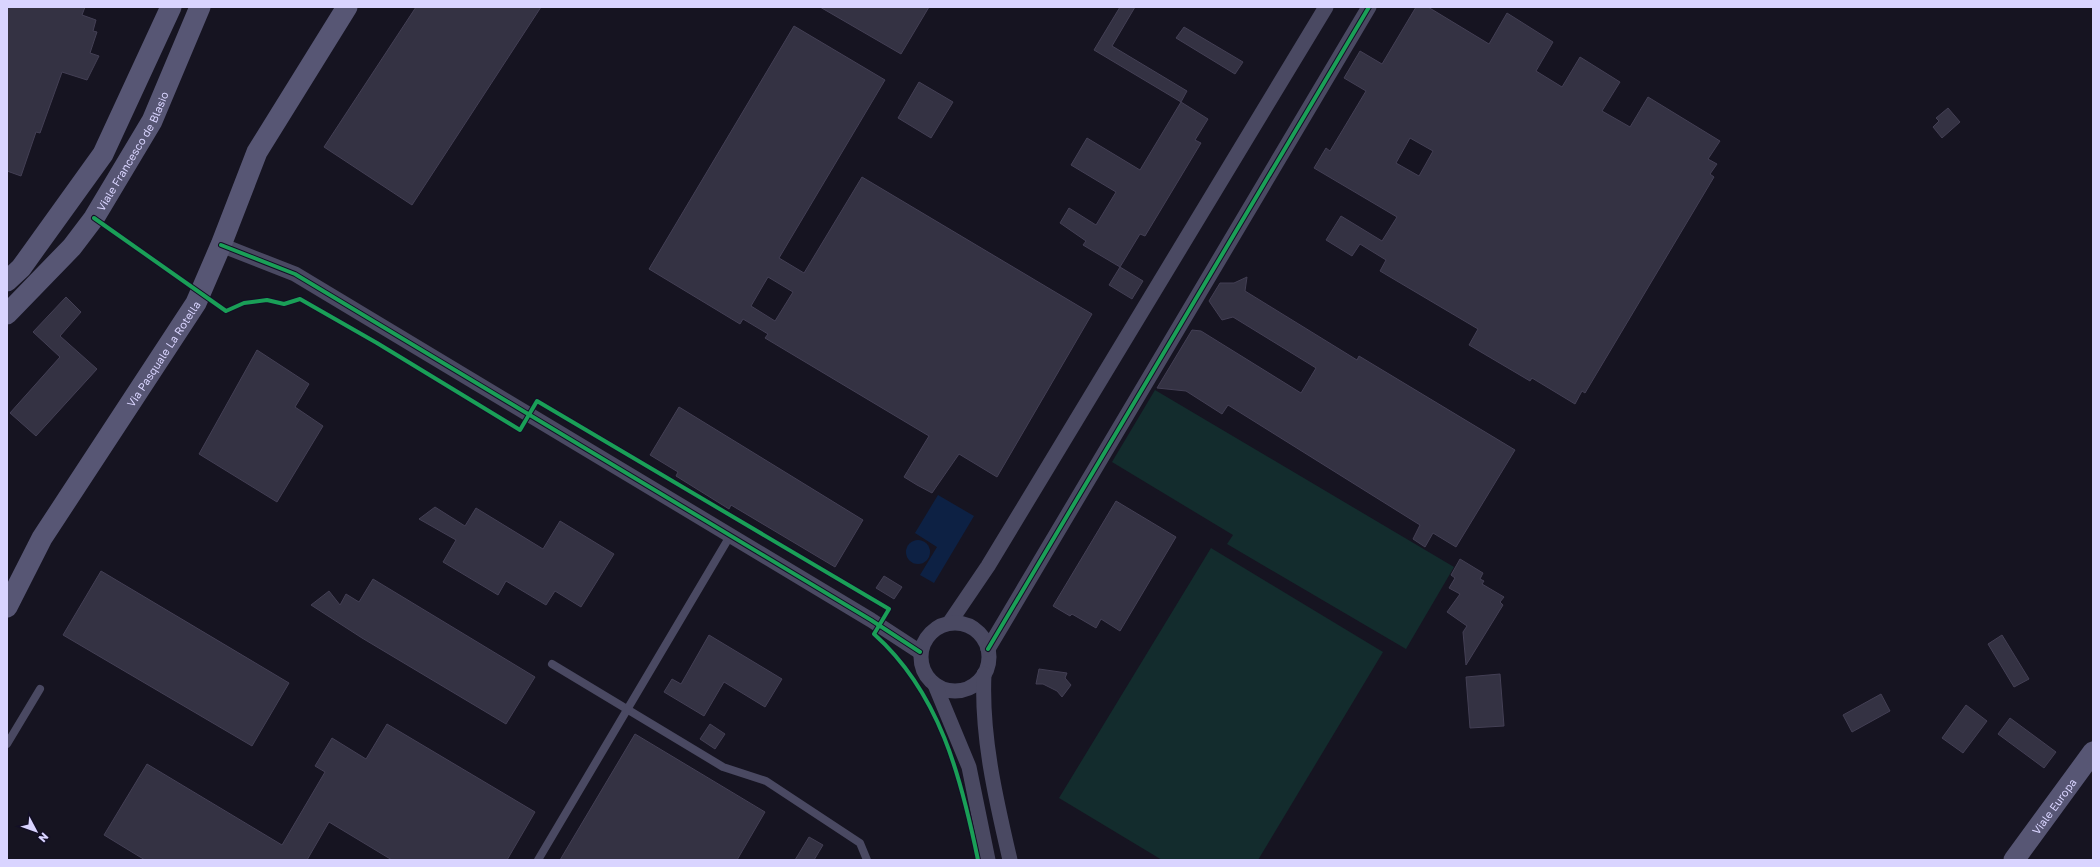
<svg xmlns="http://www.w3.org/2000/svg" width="2100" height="867" font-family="'Golos Text',sans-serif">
	<rect width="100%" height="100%" fill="#161421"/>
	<g fill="#132c2d">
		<polygon points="1155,390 1454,567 1406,649 1227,544 1233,535 1112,462"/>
		<polygon points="1211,548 1383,652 1258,860 1162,860 1059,798"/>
	</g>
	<g fill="#0d2144">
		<polygon points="938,495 974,516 934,583 920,575 937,547 915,533"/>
		<circle cx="918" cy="552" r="12"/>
	</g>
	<g fill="#343243" stroke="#433f54" fill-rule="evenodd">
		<polygon points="7,7 85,7 82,15 96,20 93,31 97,32 90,53 99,56 87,80 62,72 40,133 36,132 21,176 7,171"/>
		<polygon points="416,7 541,7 412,205 324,147"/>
		<polygon points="820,7 929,7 901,54"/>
		<polygon points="1120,7 1135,7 1112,46 1187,91 1181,102 1094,50"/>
		<path d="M1416,7h12l61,37 18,-31 46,29 -17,29 26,16 18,-30 40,25 -18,29 28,16 18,-30 72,44 -12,18 9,5 -7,10 4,3 -129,216 -3,-2 -7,13 -43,-26 -2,3 -61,-36 9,-16 -98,-58 6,-11 -26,-16 -8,12 -26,-16 15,-24 41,25 15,-24 -83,-49 12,-20 4,3 36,-60 -22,-13 16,-27 22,13zM1410,138l23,13 -14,25 -23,-13z"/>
		<path d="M794,26l91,54 -106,178 25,15 58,-96 230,137 -95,163 -38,-23 -27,39 -15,-8 -13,-8 25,-41 -164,-98 3,-4 -25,-15 -3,5 -91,-55zM768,277l25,15 -18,29 -24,-15z"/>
		<polygon points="1184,27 1243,62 1235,74 1176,38"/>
		<polygon points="919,82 953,102 931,138 898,118"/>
		<polygon points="1181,102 1208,119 1195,140 1201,143 1145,236 1140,234 1120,267 1083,245 1086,241 1060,223 1069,208 1096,225 1116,192 1071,165 1087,138 1140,170"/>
		<polygon points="1948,108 1960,122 1942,138 1933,127 1939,121 1936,118"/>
		<polygon points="1120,267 1143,281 1132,299 1109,285"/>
		<polygon points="1247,277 1245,291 1357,360 1359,356 1515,450 1456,547 1433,533 1425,547 1413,539 1420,525 1228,405 1222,414 1186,391 1157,388 1192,330 1201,331 1301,393 1316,368 1233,317 1222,320 1209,301 1220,283 1234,283"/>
		<polygon points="66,297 81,312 60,336 97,369 36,436 10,413 60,357 33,332"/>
		<polygon points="257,350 309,384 295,407 323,426 277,502 199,454"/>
		<polygon points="679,407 863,520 835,567 731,505 729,509 676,476 678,472 650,455"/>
		<polygon points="1116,501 1176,537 1120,631 1101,619 1096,628 1072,614 1070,616 1053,606"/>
		<polygon points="435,507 465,526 476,508 543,549 560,521 614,554 581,607 555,591 546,605 506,581 498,595 443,562 456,540 419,519"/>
		<polygon points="1460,559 1483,573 1480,579 1484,581 1482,584 1504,597 1500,602 1503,605 1466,665 1463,632 1467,626 1447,612 1460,594 1449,588 1455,578 1451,575"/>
		<polygon points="101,571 289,683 252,746 63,635"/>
		<polygon points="884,576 902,587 894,599 876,588"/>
		<polygon points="373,579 535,677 506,724 362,638 311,605 329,591 340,605 346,594 359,602"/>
		<polygon points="709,635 782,679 765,707 724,682 704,716 664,692 672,679 681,684"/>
		<polygon points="2002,635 2029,679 2014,687 1988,644"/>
		<polygon points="1039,669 1067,673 1065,678 1071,685 1062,697 1057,691 1043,684 1036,684"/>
		<polygon points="1500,674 1504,726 1470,728 1466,677"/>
		<polygon points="1881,694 1890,711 1852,732 1843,715"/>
		<polygon points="1966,705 1987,721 1963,753 1942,738"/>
		<polygon points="2010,718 2056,752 2044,768 1998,734"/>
		<polygon points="387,724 535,812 507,860 392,860 329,822 307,860 145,860 104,835 147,764 282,845 325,772 315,766 332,738 366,759"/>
		<polygon points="710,724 725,734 715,749 700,739"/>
		<polygon points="635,734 765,812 737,860 560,860"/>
		<polygon points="809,837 823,845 814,860 795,860"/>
	</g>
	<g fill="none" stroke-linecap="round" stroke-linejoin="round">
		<g stroke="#4a4962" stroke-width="8">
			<polyline points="552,664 723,767 766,781 860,843 867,860"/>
			<polyline points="7,744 40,689"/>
			<polyline points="538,860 730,536"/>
		</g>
		<g stroke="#4a4962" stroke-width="15">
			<polyline points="221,245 295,274 871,620 920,652"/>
			<polyline points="950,622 988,566 1326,7"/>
			<circle cx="955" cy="657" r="34"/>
			<polyline points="988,649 1369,7"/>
			<path d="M984,674c-3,62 12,126 26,186"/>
			<polyline points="935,685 969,767 988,860"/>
		</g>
		<g stroke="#575674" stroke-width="21">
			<polyline points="7,281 21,268 103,154 171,7"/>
			<path id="s1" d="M7,314l65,-67 22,-29 58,-97 48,-114"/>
			<path id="s2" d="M7,607l35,-69 154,-235 25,-58 36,-93 90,-145"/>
			<path id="s3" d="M2014,860l79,-108"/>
		</g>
		<defs>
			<g id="cycleway">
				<path d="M94,218l132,93 18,-8 23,-3 17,4 16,-5 77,44 143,87 17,-29 352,208 -15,25c66,59 87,143 104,226"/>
				<polyline points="221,245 295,274 871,620 920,652"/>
				<polyline points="988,649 1369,7"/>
			</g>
		</defs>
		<use href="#cycleway" stroke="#130f26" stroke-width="6"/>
		<use href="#cycleway" stroke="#1a9f57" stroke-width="4"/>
	</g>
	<g text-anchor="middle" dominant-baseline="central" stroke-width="3" stroke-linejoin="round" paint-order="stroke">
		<g font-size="11" fill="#d9d4ff" stroke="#130f26">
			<text stroke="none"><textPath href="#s1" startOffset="207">Viale Francesco de Blasio</textPath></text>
			<text stroke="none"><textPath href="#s2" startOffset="298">Via Pasquale La Rotella</textPath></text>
			<text stroke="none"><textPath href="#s3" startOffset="67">Viale Europa</textPath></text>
		</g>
	</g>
	<rect width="2100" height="867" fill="none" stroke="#d9d4ff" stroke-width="16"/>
	<g transform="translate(36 831) rotate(131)" stroke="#130f26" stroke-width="3" paint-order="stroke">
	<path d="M0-3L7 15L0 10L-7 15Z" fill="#d9d4ff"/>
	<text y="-6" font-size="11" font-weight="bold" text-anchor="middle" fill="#d9d4ff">N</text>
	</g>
</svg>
